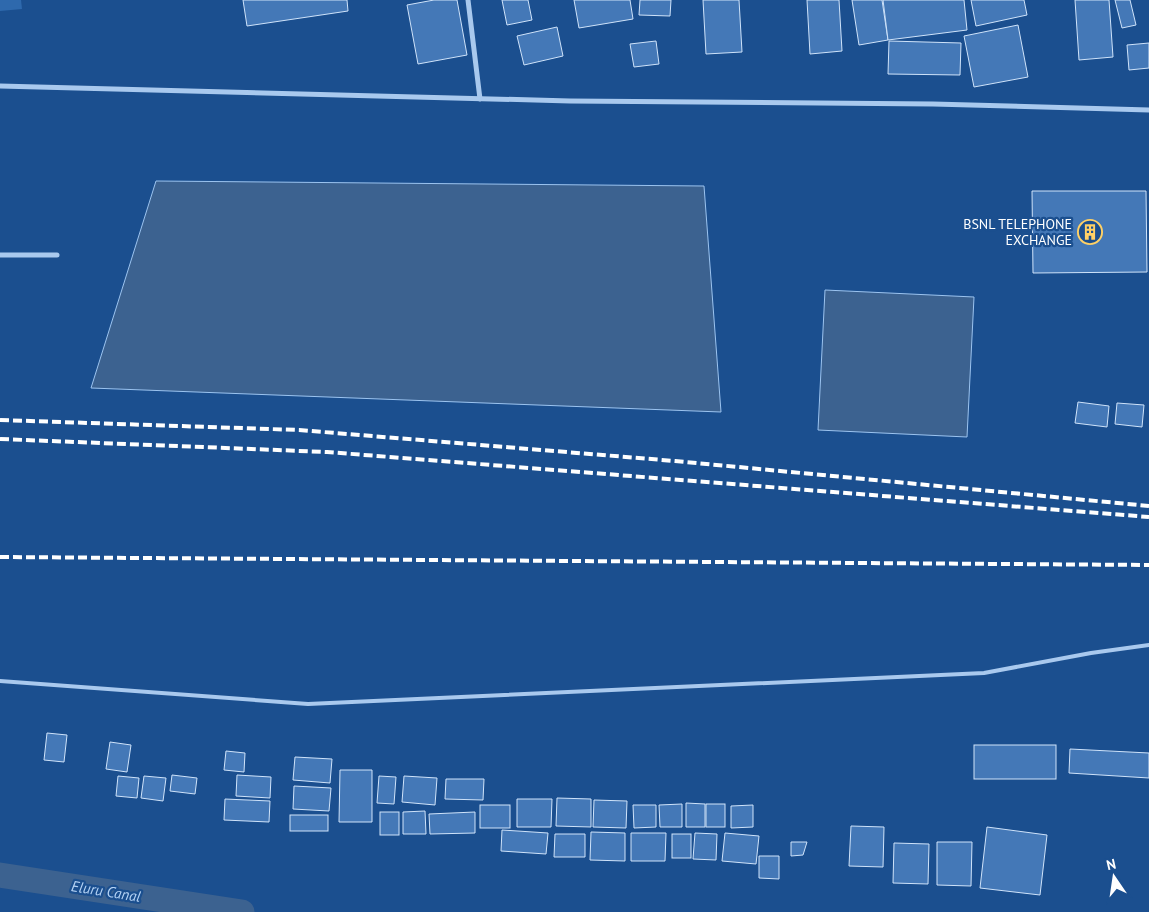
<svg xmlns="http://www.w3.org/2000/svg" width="1149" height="912" font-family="'PT Sans',sans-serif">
	<rect width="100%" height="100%" fill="#1b4f8f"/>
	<polygon fill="#2e69ad" points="0,0 21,0 22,9 0,11"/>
	<g fill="#3c6290" stroke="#9cc4f0">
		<polygon points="156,181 704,186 721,412 91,388"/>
		<polygon points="825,290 974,297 967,437 818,430"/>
	</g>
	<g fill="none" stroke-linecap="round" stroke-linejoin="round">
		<polyline stroke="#3c6290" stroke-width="25" points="0,875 242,912"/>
	</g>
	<g fill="#4478b7" stroke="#cfe3fa">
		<polygon points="243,0 347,0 348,11 247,26"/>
		<polygon points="434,0 457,0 467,55 418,64 407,5"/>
		<polygon points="502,0 528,0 532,20 507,25"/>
		<polygon points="574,0 630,0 633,19 579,28"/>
		<polygon points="640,0 671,0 670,16 639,15"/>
		<polygon points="703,0 739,0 742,52 706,54"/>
		<polygon points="807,0 839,0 842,51 810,54"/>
		<polygon points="852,0 882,0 888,40 859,45"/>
		<polygon points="883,0 964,0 967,30 888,40"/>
		<polygon points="971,0 1024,0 1027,15 976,26"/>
		<polygon points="1075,0 1109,0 1113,57 1079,60"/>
		<polygon points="1115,0 1130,0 1136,25 1122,28"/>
		<polygon points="1018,25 1028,77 974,87 964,36"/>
		<polygon points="557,27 563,56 524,65 517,36"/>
		<polygon points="656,41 659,64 634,67 630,44"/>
		<polygon points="889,41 961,43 960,75 888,74"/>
		<polygon points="1149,43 1149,68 1129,70 1127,45"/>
		<polygon points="1032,191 1146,191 1147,272 1033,273"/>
		<polygon points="1078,402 1109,406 1107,427 1075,423"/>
		<polygon points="1117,403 1144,405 1142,427 1115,424"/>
		<polygon points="47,733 67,735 64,762 44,760"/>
		<polygon points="110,742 131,745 127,772 106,769"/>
		<rect x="974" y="745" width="82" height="34"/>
		<polygon points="1070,749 1149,753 1149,778 1069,773"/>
		<polygon points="226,751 245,753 244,772 224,770"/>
		<polygon points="295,757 332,759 330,783 293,780"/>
		<polygon points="340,770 372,770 372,822 339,822"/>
		<polygon points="172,775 197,778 195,794 170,791"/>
		<polygon points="237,775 271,777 270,798 236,796"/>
		<polygon points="118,776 139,778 137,798 116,796"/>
		<polygon points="144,776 166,778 163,801 141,798"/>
		<polygon points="379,776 396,777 394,804 377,803"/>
		<polygon points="404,776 437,778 435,805 402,802"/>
		<polygon points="446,779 484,779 483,800 445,799"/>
		<polygon points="294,786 331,788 329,811 293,809"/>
		<polygon points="557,798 591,799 591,827 556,826"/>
		<polygon points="225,799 270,801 269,822 224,820"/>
		<polygon points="517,799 552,799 551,827 517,827"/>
		<polygon points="594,800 627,801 626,828 593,827"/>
		<polygon points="686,803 705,804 705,827 686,827"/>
		<polygon points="682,804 682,827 660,827 659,805"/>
		<rect x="706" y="804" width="19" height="23"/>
		<rect x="480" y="805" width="30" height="23"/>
		<polygon points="633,805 656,805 656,827 634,828"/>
		<polygon points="753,805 753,827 731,828 731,806"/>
		<polygon points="425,811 426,834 403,834 403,812"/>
		<rect x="380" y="812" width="19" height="23"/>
		<polygon points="475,812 475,833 430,834 429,814"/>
		<rect x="290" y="815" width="38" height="16"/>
		<polygon points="851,826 884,827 883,867 849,866"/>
		<polygon points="987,827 1047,835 1040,895 980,888"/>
		<polygon points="502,830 548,833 546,854 501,851"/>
		<polygon points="591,832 625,833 625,861 590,860"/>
		<polygon points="631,833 666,833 665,861 631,861"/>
		<polygon points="695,833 717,834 716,860 693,859"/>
		<polygon points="725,833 759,836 756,864 722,861"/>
		<polygon points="555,834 585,834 585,857 554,857"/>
		<rect x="672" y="834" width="19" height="24"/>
		<polygon points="791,842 807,842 803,855 791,856"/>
		<polygon points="937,842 972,842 971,886 937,885"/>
		<polygon points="894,843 929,844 928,884 893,883"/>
		<polygon points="759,856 779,856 779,879 759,878"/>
	</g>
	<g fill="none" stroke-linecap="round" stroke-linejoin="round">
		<polyline stroke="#a9c9ee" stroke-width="4" points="0,681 308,704 984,673 1091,653 1149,645"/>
		<g stroke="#a9c9ee" stroke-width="5">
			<polyline points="468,0 480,99"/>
			<polyline points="0,86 570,101 933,104 1149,110"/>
			<polyline points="0,255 57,255"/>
		</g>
		<g stroke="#fff" stroke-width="4" stroke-dasharray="9 4" stroke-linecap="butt">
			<polyline points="0,420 299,430 675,461 1149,506"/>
			<polyline points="0,439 327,452 1149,517"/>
			<polyline points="0,557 1149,565"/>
		</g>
	</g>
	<defs>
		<symbol id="building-ring" viewBox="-11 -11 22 22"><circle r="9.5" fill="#1b4f8f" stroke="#ffd166" stroke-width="1.5"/><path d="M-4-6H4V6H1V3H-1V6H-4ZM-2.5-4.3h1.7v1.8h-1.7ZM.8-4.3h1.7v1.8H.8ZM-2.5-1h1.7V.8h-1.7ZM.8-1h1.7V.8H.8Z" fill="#ffd166"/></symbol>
	</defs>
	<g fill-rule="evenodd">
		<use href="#building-ring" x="1076" y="218" width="28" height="28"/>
	</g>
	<g text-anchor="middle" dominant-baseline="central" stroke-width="4.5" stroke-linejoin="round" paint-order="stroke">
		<g font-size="14" fill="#fff" stroke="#1b4f8f" text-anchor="end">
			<text x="1072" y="224">BSNL TELEPHONE<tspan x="1072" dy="16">EXCHANGE</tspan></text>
		</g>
		<g font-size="15" font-style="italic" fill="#b5d3f5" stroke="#1b4f8f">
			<text transform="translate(106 891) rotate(9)">Eluru Canal</text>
		</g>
	</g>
	<g transform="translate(1114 877) rotate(347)" stroke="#1b4f8f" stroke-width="4" paint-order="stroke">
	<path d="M0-4L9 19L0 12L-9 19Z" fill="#ffffff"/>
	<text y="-8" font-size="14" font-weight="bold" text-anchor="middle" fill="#ffffff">N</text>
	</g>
</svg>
